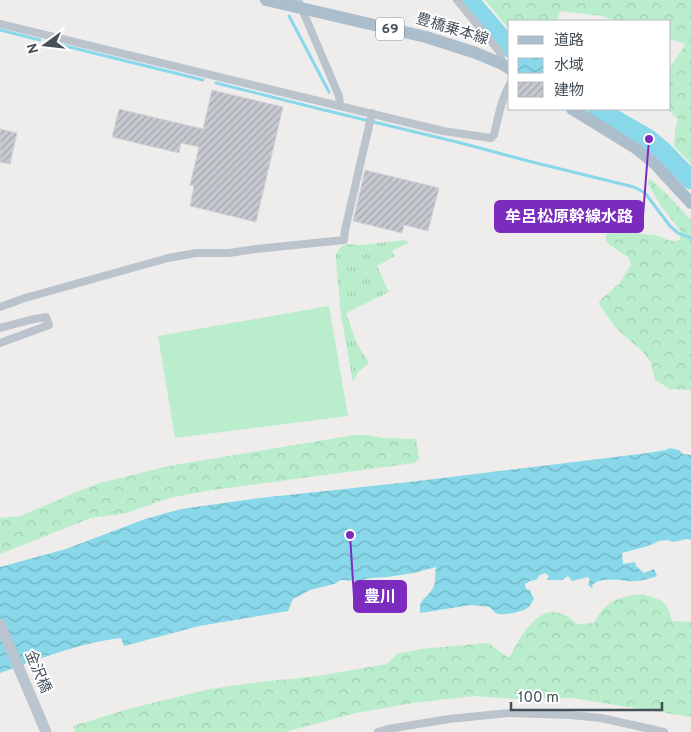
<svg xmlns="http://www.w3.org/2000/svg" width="691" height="732" font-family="Overpass,'Noto Sans JP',sans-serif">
	<defs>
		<pattern id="grass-tufts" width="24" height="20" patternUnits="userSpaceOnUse" patternTransform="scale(1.25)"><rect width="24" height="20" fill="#baedcc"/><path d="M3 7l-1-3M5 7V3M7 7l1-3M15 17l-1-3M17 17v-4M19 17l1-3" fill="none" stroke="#a1cdb1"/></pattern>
		<pattern id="forest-crowns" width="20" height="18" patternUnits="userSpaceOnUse" patternTransform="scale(1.25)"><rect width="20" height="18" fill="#baedcc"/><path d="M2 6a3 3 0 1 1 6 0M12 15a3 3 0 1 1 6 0" fill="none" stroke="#a1cdb1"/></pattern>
		<pattern id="water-waves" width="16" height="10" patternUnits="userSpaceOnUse" patternTransform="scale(1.25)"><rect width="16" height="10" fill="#88d8ea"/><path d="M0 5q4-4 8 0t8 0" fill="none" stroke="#71b2c1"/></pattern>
		<pattern id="building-hatch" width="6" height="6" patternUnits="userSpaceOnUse" patternTransform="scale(1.25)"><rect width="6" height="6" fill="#c6c9cf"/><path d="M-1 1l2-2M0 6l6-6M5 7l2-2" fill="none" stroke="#a3a6ab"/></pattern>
	</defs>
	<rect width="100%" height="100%" fill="#efecec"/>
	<polygon fill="url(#grass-tufts)" points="406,240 408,243 392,251 395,256 377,266 389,292 346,313 357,344 369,363 358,372 353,382 341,315 336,262 336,254 339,249 342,246 347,244 360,245"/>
	<g fill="url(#forest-crowns)">
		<polygon points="485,0 691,0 691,164 674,146 675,130 678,119 667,109 670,109 670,67 686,44 670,39 670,21 617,21 601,16 560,11 557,21 510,21 510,30"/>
		<path d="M649,178l17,15 25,27v170l-21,-1 -15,-9 -4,-17 -7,-10 -28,-25 -16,-22 -1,-5 20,-17 12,-20 -3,-7 -22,-15v-8c14,-2 37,-1 52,2 10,3 10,7 22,4v-10l-19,-24 -13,-22z"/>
		<polygon points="354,435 367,435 383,438 416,439 419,459 414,463 206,491 169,498 127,513 91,518 0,554 0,518 20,516 96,484 169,466"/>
		<path d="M642,594c21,7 24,4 30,27l19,1v95l-119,-19 -57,1 -41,-3 -61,7 -57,10 -71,19h-210l-2,-6 59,-18 78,-19 49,-7 59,-6 69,-12 10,-10 24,-5 67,-6 21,15c11,-19 28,-57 56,-43 4,2 8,6 12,9l17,-1c10,-21 25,-27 48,-29z"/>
	</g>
	<polygon fill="#baedcc" points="329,306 348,416 175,438 158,336"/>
	<path fill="url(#water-waves)" d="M670,448l9,2 4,4 8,1v85l-4,-1 -14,3 -6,-2 -8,1 -11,5 -26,7 1,11 12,-2 1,4 8,7 10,-4 3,7c-9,3 -18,6 -28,5 -12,-1 -27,-4 -37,4l1,4 -5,-4 2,-6 -3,-2 -15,4 -4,-5 -6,4h-15l2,-4 -4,-3 -5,2 -4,5 -6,1 -5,3 1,5 4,1 1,4 3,4c-2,4 -3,8 -7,10 -4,4 -22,7 -28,6 -4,0 -7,-4 -9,-7l-19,-2 -51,8c-1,-16 7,-14 13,-25 3,-6 2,-15 3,-21l-22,6 -27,4 -16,1 -14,3 -16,-1 -7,4 -24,6 -17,9 -5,12 -89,15 -75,20 -3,-8c-42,5 -82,21 -121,35v-106l66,-18 79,-30 36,-10 79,-11 149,-16 239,-29c7,-2 15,-1 22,-5z"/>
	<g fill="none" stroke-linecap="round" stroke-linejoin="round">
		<g stroke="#88d8ea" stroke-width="3">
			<polyline points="289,16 329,92"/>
			<polyline points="0,30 40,40"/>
			<polyline points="53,43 203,80"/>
			<polyline points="216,83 324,110 461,143 528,161 634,187 645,193 670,226 678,233 691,238"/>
		</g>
		<g stroke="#88d8ea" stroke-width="19">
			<polyline points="469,0 510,48"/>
			<polyline points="597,109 649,139 663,151 691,180"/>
		</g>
	</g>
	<g fill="url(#building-hatch)" stroke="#d0d3d8">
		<polygon points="212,90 283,107 256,222 190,206 194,186 190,185 199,147 181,143 179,153 112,137 119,109 203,129"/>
		<polygon points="0,129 17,133 10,164 0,162"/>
		<polygon points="365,170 439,188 428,231 404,225 402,233 353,221"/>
	</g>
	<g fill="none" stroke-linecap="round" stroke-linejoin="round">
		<g stroke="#bbc4cc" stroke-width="8">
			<polyline points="298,0 339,96 340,106"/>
			<polyline points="457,0 500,52 502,64"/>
			<path d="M0,24l443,107 48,7 3,-3c4,-17 7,-35 16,-51"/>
			<polyline points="0,307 25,298 168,258 196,253 229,253 256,249 344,240 345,230 372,113"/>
			<polyline points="0,328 30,320 46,317 49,325 0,343"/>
			<polyline points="378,732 388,729 449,719 509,713 570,715 601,718 664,732"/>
		</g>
		<polyline stroke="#bac5d0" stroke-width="11" points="0,624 46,732"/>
		<g stroke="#acbdcb" stroke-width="12">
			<polyline points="266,0 426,37 476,53 502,64 510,69"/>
			<polyline points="572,109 637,149 655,164 691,203"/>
		</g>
	</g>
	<g text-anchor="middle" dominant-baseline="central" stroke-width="4" stroke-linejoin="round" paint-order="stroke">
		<rect fill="#fff" stroke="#7d848b" stroke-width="1" x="376" y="17.5" width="28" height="23" rx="4"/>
		<g font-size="14" font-weight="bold" fill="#455059">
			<text x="390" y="29">69</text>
		</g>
		<g font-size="15" fill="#455059" stroke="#fff">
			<text transform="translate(452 30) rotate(17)">豊橋乗本線</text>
			<text transform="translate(37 672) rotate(67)">金沢橋</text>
		</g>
	</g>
	<path fill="none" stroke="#7b2cbf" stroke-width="2" d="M649 139L643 216M350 535L354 597"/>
	<g fill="#7b2cbf" stroke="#fff" stroke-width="2">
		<circle cx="649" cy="139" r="5"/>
		<circle cx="350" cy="535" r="5"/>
	</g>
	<g fill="#7b2cbf" stroke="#7b2cbf" stroke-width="2">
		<rect x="495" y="201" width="148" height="31" rx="5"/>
		<rect x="354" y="581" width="52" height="31" rx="5"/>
	</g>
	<g font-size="16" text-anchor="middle" font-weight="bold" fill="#fff">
		<text x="569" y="222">牟呂松原幹線水路</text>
		<text x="380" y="602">豊川</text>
	</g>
	<rect x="508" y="20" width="162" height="90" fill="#ffffff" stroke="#b5b9bd"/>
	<rect x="518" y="36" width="25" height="8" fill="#acbdcb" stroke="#b5b9bd"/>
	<text x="554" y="45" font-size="15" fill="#455059">道路</text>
	<rect x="518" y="58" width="25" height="15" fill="url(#water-waves)" stroke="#b5b9bd"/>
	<text x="554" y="70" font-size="15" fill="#455059">水域</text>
	<rect x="518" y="82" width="25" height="15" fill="url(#building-hatch)" stroke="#b5b9bd"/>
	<text x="554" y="95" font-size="15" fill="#455059">建物</text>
	<g transform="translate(45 45) rotate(255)" stroke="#ffffff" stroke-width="4" paint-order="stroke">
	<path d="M0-4L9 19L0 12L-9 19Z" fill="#455059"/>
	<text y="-8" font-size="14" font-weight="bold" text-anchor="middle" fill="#455059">N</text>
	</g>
	<path d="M511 702v8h151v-8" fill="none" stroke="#455059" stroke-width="2.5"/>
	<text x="518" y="702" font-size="15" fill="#455059" stroke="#ffffff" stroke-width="4" paint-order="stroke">100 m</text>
</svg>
